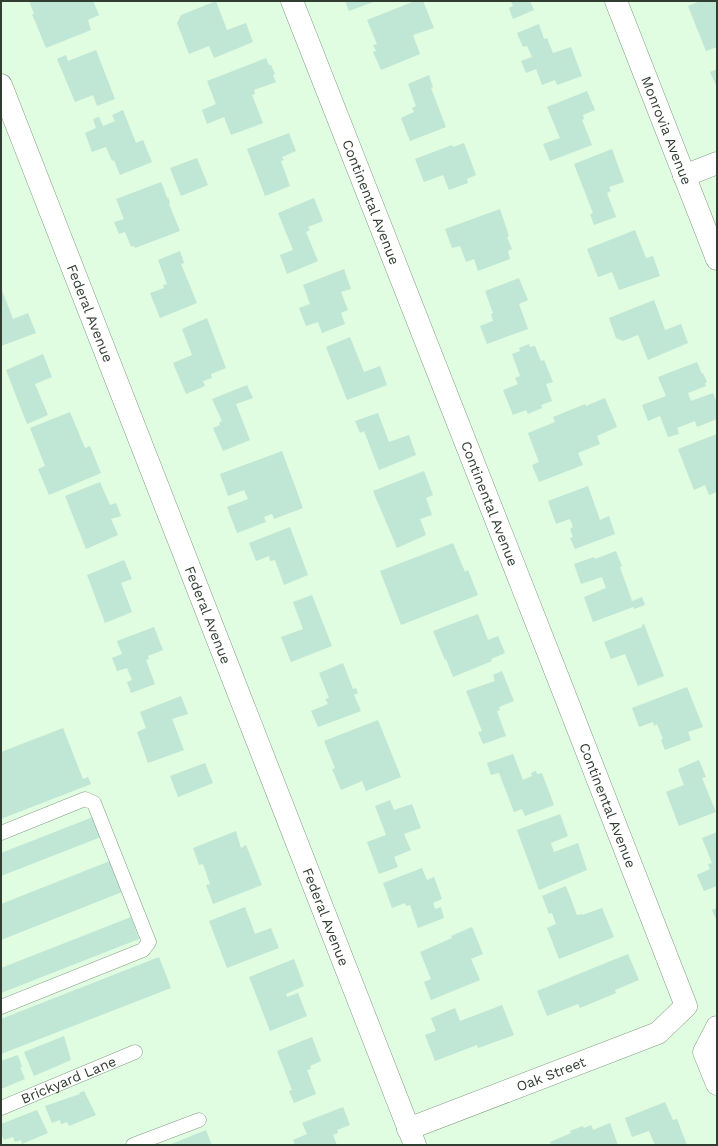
<svg xmlns="http://www.w3.org/2000/svg" width="718" height="1146" font-family="'Work Sans',sans-serif">
	<rect width="100%" height="100%" fill="#e0fce1"/>
	<g fill="#c0e6d5">
		<polygon points="29,1 93,1 99,15 88,20 91,30 46,48 32,14 34,14"/>
		<polygon points="216,1 227,30 246,23 253,42 214,58 209,46 189,54 177,23 181,15"/>
		<polygon points="345,1 376,1 349,11"/>
		<polygon points="415,1 423,1 434,28 413,35 420,54 381,70 373,52 376,51 373,45 377,44 367,20"/>
		<polygon points="511,1 530,1 534,10 513,19 509,8 513,6"/>
		<polygon points="700,1 717,1 717,47 706,51 688,6"/>
		<polygon points="539,24 544,39 547,38 553,53 571,47 582,76 557,85 555,80 542,85 536,69 526,73 521,61 532,57 527,46 523,47 517,33"/>
		<polygon points="96,50 115,99 97,106 93,95 75,102 57,59 66,55 68,61"/>
		<polygon points="266,58 269,65 271,65 275,74 273,75 276,82 254,90 255,94 252,95 263,123 231,135 224,117 207,124 202,110 216,104 207,81"/>
		<polygon points="717,69 717,88 710,72"/>
		<polygon points="429,75 433,87 431,88 446,127 410,141 401,118 414,112 412,108 416,106 408,84"/>
		<polygon points="587,91 595,110 583,115 584,119 582,120 592,145 550,161 543,144 560,138 547,107"/>
		<polygon points="123,110 136,143 143,140 152,162 120,175 114,160 112,161 106,147 92,152 85,133 96,128 93,119 99,117 103,126 115,121 112,115"/>
		<polygon points="289,133 296,151 282,157 284,160 281,161 290,186 265,196 247,149"/>
		<polygon points="464,143 476,175 467,179 468,183 449,190 443,175 424,182 415,159 452,145 453,147"/>
		<polygon points="612,149 624,182 609,187 611,191 607,193 616,217 594,225 590,214 593,213 574,164"/>
		<polygon points="197,158 208,185 181,196 170,168"/>
		<polygon points="161,182 164,189 167,198 168,197 170,203 169,204 180,231 135,248 134,246 131,247 125,232 119,234 114,222 124,219 116,199"/>
		<polygon points="314,198 323,221 308,227 310,230 306,232 318,261 287,274 280,255 293,250 278,213"/>
		<polygon points="500,209 509,236 507,237 512,249 508,251 510,259 478,271 474,259 466,262 460,246 452,248 445,229"/>
		<polygon points="635,230 646,258 653,256 660,276 619,290 612,272 598,277 587,249"/>
		<polygon points="180,251 184,263 181,264 197,303 160,318 150,293 164,288 163,285 167,284 158,260"/>
		<polygon points="344,269 351,289 341,292 348,310 341,313 345,324 322,333 318,322 306,326 299,308 310,304 303,285"/>
		<polygon points="519,278 528,300 519,304 528,329 487,344 480,326 493,321 491,314 493,313 485,291"/>
		<polygon points="1,288 13,319 28,313 36,333 1,346"/>
		<polygon points="654,300 665,330 681,324 688,343 648,360 638,335 623,341 616,338 609,318"/>
		<polygon points="207,318 226,368 211,374 212,378 203,381 205,386 186,394 173,363 192,355 182,329"/>
		<polygon points="350,337 364,372 380,366 387,385 347,400 326,347"/>
		<polygon points="529,344 530,347 535,346 541,361 544,360 553,382 546,384 552,401 541,405 542,408 528,414 526,410 513,415 503,390 518,384 515,378 520,376 512,354 520,351 519,348"/>
		<polygon points="43,354 52,377 35,384 48,415 27,424 6,370"/>
		<polygon points="697,362 702,374 703,373 707,382 705,383 706,386 688,393 691,401 713,393 717,403 717,419 697,427 695,421 677,428 679,434 668,437 660,416 648,421 642,405 666,396 658,377"/>
		<polygon points="247,385 253,398 236,404 250,440 223,451 213,428 220,425 219,423 222,421 212,399"/>
		<polygon points="605,398 617,427 597,436 600,444 578,453 583,465 539,482 532,465 539,462 528,433 555,422 553,417 585,404 586,406"/>
		<polygon points="70,412 85,448 90,446 101,473 49,495 38,469 45,466 30,428"/>
		<polygon points="378,413 389,442 409,435 416,455 379,470 364,431 360,433 355,421"/>
		<polygon points="717,434 717,492 709,495 705,485 694,490 678,449"/>
		<polygon points="282,451 303,508 274,519 272,514 264,517 266,522 237,533 227,507 248,499 244,490 228,496 220,474"/>
		<polygon points="424,471 433,495 426,498 432,515 420,519 426,535 397,548 373,491"/>
		<polygon points="100,482 110,505 116,503 121,516 111,519 118,535 86,549 65,496"/>
		<polygon points="588,486 600,520 609,516 615,534 575,549 570,538 573,537 570,529 573,527 570,519 556,524 548,501"/>
		<polygon points="290,527 308,575 284,585 275,560 270,561 269,556 256,561 249,543"/>
		<polygon points="453,543 465,572 468,570 478,595 401,625 380,571"/>
		<polygon points="616,551 622,566 620,567 632,601 642,597 645,605 634,609 633,607 593,622 584,597 606,588 602,577 581,584 574,564 594,557 595,559"/>
		<polygon points="124,560 132,579 121,583 132,612 105,623 87,575"/>
		<polygon points="312,595 332,646 291,662 281,637 303,629 293,602"/>
		<polygon points="478,614 488,640 498,636 505,653 491,659 492,661 453,677 446,659 445,660 433,631"/>
		<polygon points="644,624 664,676 638,686 625,654 611,659 604,642 642,627 642,625"/>
		<polygon points="154,627 163,650 148,656 149,659 146,660 155,684 131,693 127,682 132,680 127,668 117,671 112,658 122,654 117,641"/>
		<polygon points="343,663 353,689 356,688 358,693 354,695 361,711 318,727 311,711 328,704 325,699 329,698 319,673"/>
		<polygon points="502,671 514,701 499,707 500,710 497,711 506,736 483,744 478,732 482,731 466,691 495,681 493,675"/>
		<polygon points="687,687 703,727 688,732 691,740 665,750 661,740 663,739 657,724 654,726 653,722 639,727 632,708"/>
		<polygon points="181,696 188,714 172,719 184,750 148,763 137,732 146,728 140,712"/>
		<polygon points="378,720 401,777 366,791 362,781 341,790 332,769 335,768 324,741"/>
		<polygon points="63,728 83,779 88,777 91,784 1,819 1,752"/>
		<polygon points="513,754 523,780 532,776 531,773 536,771 537,774 542,773 554,805 525,816 522,809 514,812 499,773 491,775 487,763"/>
		<polygon points="699,760 706,777 702,778 716,812 679,826 666,792 684,785 678,769"/>
		<polygon points="205,763 213,783 178,797 170,776"/>
		<polygon points="390,800 394,810 412,804 421,828 404,834 411,850 394,857 398,867 379,874 367,842 386,835 375,806"/>
		<polygon points="560,814 568,836 551,843 554,852 578,843 587,870 539,890 517,830"/>
		<polygon points="93,817 101,837 1,876 1,853"/>
		<polygon points="236,831 241,848 246,845 262,885 213,904 206,885 210,884 203,864 199,865 193,848"/>
		<polygon points="717,832 717,886 704,891 697,875 710,869 708,864 712,863 702,838"/>
		<polygon points="110,861 122,892 1,940 1,904"/>
		<polygon points="422,868 427,880 434,877 442,899 433,903 435,909 441,907 444,918 418,928 410,905 406,906 405,903 392,908 383,883"/>
		<polygon points="566,886 577,915 582,914 582,915 602,908 614,937 559,959 547,928 556,924 552,913 549,914 542,896"/>
		<polygon points="245,907 255,934 271,928 279,948 227,968 209,921"/>
		<polygon points="717,908 717,922 712,910"/>
		<polygon points="131,917 139,939 1,993 1,968"/>
		<polygon points="472,927 483,954 471,959 480,980 431,1000 424,982 431,979 420,952 452,938 451,936"/>
		<polygon points="628,954 639,980 615,990 616,993 580,1008 578,1004 547,1016 537,991"/>
		<polygon points="159,957 171,988 1,1054 1,1019"/>
		<polygon points="294,959 304,986 286,994 287,997 298,993 307,1016 270,1031 249,977"/>
		<polygon points="502,1005 514,1035 478,1048 477,1045 435,1061 425,1035 436,1031 431,1018 455,1008 460,1021"/>
		<polygon points="64,1036 71,1060 34,1076 24,1052"/>
		<polygon points="312,1037 321,1061 310,1066 311,1069 307,1070 316,1094 294,1103 289,1091 292,1090 277,1051"/>
		<polygon points="18,1055 22,1067 20,1067 25,1079 1,1089 1,1061"/>
		<polygon points="84,1091 96,1115 69,1126 67,1122 61,1124 60,1120 52,1123 45,1106 80,1094 79,1093"/>
		<polygon points="665,1102 673,1120 677,1119 687,1145 655,1145 649,1131 632,1137 625,1118"/>
		<polygon points="343,1107 350,1125 337,1130 338,1133 333,1135 337,1145 295,1145 293,1140 307,1134 302,1123"/>
		<polygon points="37,1110 48,1133 22,1144 21,1140 15,1142 13,1137 4,1140 1,1133 1,1124"/>
		<polygon points="610,1123 618,1145 551,1145 550,1142 571,1133 570,1131 583,1126 584,1128 591,1125 593,1130"/>
		<polygon points="206,1130 212,1145 169,1145"/>
	</g>
	<g fill="none" stroke-linecap="round" stroke-linejoin="round">
		<defs>
			<g id="service">
				<polyline points="1,833 85,799 94,803 149,942 143,950 1,1007"/>
				<path id="s1" d="M1,1108l134,-56"/>
				<polyline points="133,1145 199,1120"/>
			</g>
			<g id="minor">
				<path id="s2" d="M292,1l265,674 129,331 -28,27 -250,96"/>
				<path id="s3" d="M616,1l101,258"/>
				<path id="s4" d="M1,85l414,1060"/>
				<polyline points="684,176 717,163"/>
				<polyline points="717,1027 704,1052 717,1084"/>
			</g>
		</defs>
		<use href="#service" stroke="#829c83" stroke-width="15"/>
		<use href="#minor" stroke="#829c83" stroke-width="23"/>
		<use href="#service" stroke="#fff" stroke-width="14"/>
		<use href="#minor" stroke="#fff" stroke-width="22"/>
	</g>
	<g text-anchor="middle" dominant-baseline="central" stroke-width="3" stroke-linejoin="round" paint-order="stroke">
		<g font-size="14" fill="#323d32" stroke="#fff">
			<text stroke="none"><textPath href="#s3" startOffset="139">Monrovia Avenue</textPath></text>
			<text stroke="none"><textPath href="#s2" startOffset="216">Continental Avenue</textPath></text>
			<text stroke="none"><textPath href="#s4" startOffset="245">Federal Avenue</textPath></text>
			<text stroke="none"><textPath href="#s2" startOffset="540">Continental Avenue</textPath></text>
			<text stroke="none"><textPath href="#s4" startOffset="569">Federal Avenue</textPath></text>
			<text stroke="none"><textPath href="#s2" startOffset="864">Continental Avenue</textPath></text>
			<text stroke="none"><textPath href="#s4" startOffset="893">Federal Avenue</textPath></text>
			<text transform="translate(551 1074) rotate(-21)">Oak Street</text>
			<text stroke="none"><textPath href="#s1" startOffset="73">Brickyard Lane</textPath></text>
		</g>
	</g>
	<rect width="718" height="1146" fill="none" stroke="#323d32" stroke-width="4"/>
</svg>
